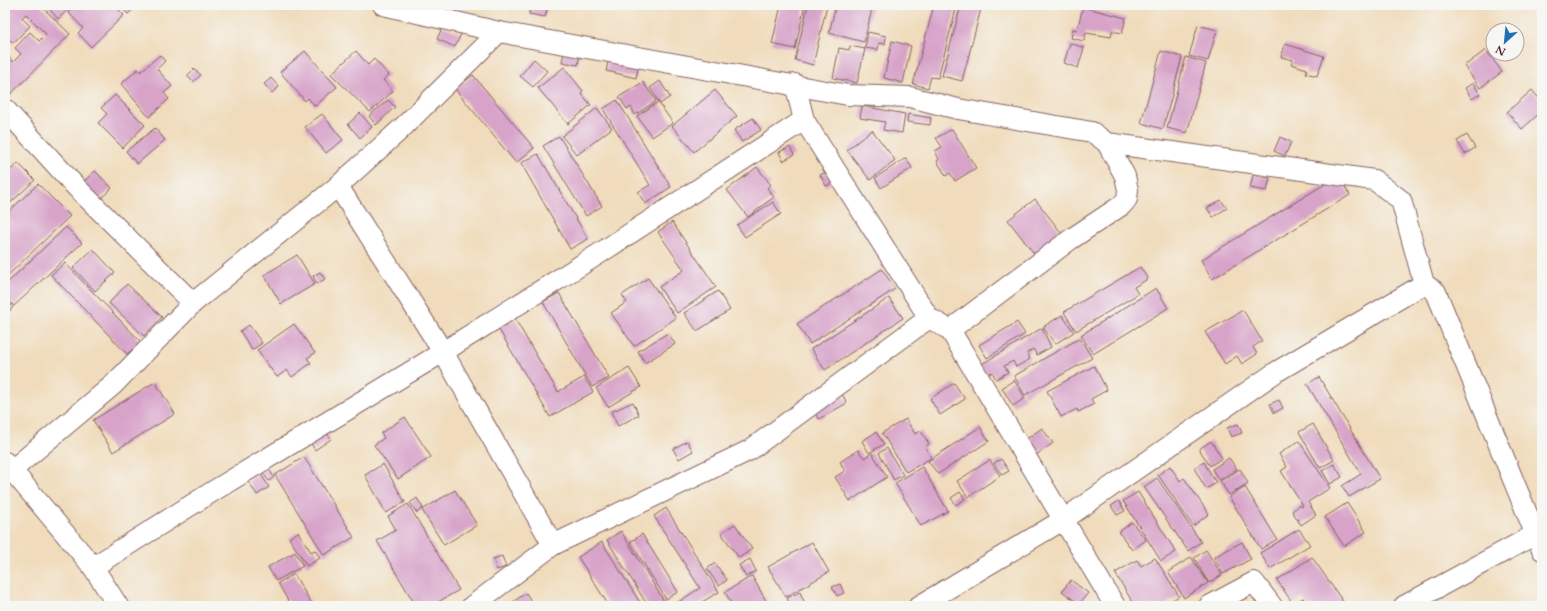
<svg xmlns="http://www.w3.org/2000/svg" width="1547" height="611" font-family="Cardo,serif">
	<rect width="100%" height="100%" fill="#f6f6f2"/>
	<filter id="ink" filterUnits="userSpaceOnUse"><feTurbulence type="fractalNoise" baseFrequency=".025" numOctaves="2"/><feDisplacementMap in="SourceGraphic" scale="8" xChannelSelector="R" yChannelSelector="G"/><feConvolveMatrix kernelMatrix="1 2 1 2 8 2 1 2 1" color-interpolation-filters="sRGB"/></filter>
	<filter id="wash" filterUnits="userSpaceOnUse"><feTurbulence type="fractalNoise" baseFrequency=".012" numOctaves="4" result="noise"/><feDisplacementMap in="SourceGraphic" scale="16" xChannelSelector="R" yChannelSelector="G"/><feGaussianBlur stdDeviation="0.9" result="paint"/><feColorMatrix in="noise" values="0 0 0 0 0 0 0 0 0 0 0 0 0 0 0 0 0 1.4 0 .05"/><feComposite in="paint" operator="in"/></filter>
	<g filter="url(#wash)">
		<rect width="100%" height="100%" fill="#f0dcbc"/>
		<g id="blocks">
			<g fill="#d7a3c9">
				<polygon points="5,5 40,5 70,34 7,98 5,96 5,58 8,56 13,62 21,54 15,48 30,32 39,41 46,34 26,14 22,18 30,26 13,43 5,35"/>
				<polygon points="46,5 73,5 58,19"/>
				<polygon points="76,5 114,5 124,15 91,47 78,33 83,28 68,12"/>
				<polygon points="119,5 138,5 128,14"/>
				<polygon points="530,5 548,6 545,17 529,14"/>
				<polygon points="781,5 805,5 795,49 772,44"/>
				<polygon points="808,5 827,5 813,65 795,60"/>
				<polygon points="836,5 873,5 864,42 829,33"/>
				<polygon points="934,5 957,5 938,78 931,77 928,88 913,84"/>
				<polygon points="961,5 982,5 962,81 942,76"/>
				<polygon points="1083,7 1126,18 1122,33 1112,31 1111,37 1086,33 1084,41 1071,38 1073,29 1077,30"/>
				<polygon points="1198,25 1217,30 1208,61 1189,56"/>
				<polygon points="443,26 461,34 455,47 437,39"/>
				<polygon points="868,32 886,36 885,44 879,43 878,50 865,48"/>
				<polygon points="892,41 911,46 903,83 884,78"/>
				<polygon points="1070,43 1084,48 1078,68 1064,63"/>
				<polygon points="1285,44 1324,56 1317,76 1306,73 1307,69 1291,64 1293,60 1281,57"/>
				<polygon points="850,46 865,49 857,83 833,78 839,48 849,50"/>
				<polygon points="1486,50 1502,72 1480,88 1464,66"/>
				<polygon points="305,51 337,87 315,106 308,98 305,101 280,72"/>
				<polygon points="356,51 368,65 374,59 389,75 383,80 393,91 370,112 331,74"/>
				<polygon points="1161,51 1182,57 1163,129 1141,123"/>
				<polygon points="564,52 580,54 578,65 562,62"/>
				<polygon points="160,55 165,61 157,69 172,86 164,93 169,99 149,117 121,84 138,69 140,72"/>
				<polygon points="1186,57 1206,63 1187,133 1167,128"/>
				<polygon points="609,58 639,65 636,78 606,71"/>
				<polygon points="534,59 547,71 533,87 520,76"/>
				<polygon points="564,67 583,91 581,93 591,105 568,124 538,88"/>
				<polygon points="194,69 201,75 193,82 187,76"/>
				<polygon points="473,75 534,148 516,163 455,89"/>
				<polygon points="271,78 279,87 272,93 264,84"/>
				<polygon points="660,81 670,97 660,104 650,88"/>
				<polygon points="643,82 656,101 635,115 631,107 627,109 619,97"/>
				<polygon points="1473,83 1480,94 1472,99 1465,88"/>
				<polygon points="715,90 737,116 694,152 672,126"/>
				<polygon points="1532,90 1542,102 1542,111 1522,129 1507,112"/>
				<polygon points="115,95 145,125 123,148 98,123 107,114 101,108"/>
				<polygon points="388,100 395,107 376,125 369,116"/>
				<polygon points="617,100 671,187 645,204 638,192 650,185 603,109"/>
				<polygon points="658,102 673,123 652,137 637,116"/>
				<polygon points="862,106 905,114 902,133 883,130 885,122 860,118"/>
				<polygon points="597,108 612,128 577,155 562,136"/>
				<polygon points="360,113 372,127 360,138 348,124"/>
				<polygon points="322,114 343,140 326,153 305,127"/>
				<polygon points="908,114 931,118 930,125 907,122"/>
				<polygon points="753,118 761,130 742,142 734,130"/>
				<polygon points="155,128 165,140 137,164 126,151"/>
				<polygon points="952,129 976,168 955,181 950,173 946,176 937,161 939,159 935,151 942,147 936,138"/>
				<polygon points="872,130 895,160 870,180 847,150"/>
				<polygon points="1467,135 1475,148 1465,154 1457,141"/>
				<polygon points="559,136 602,206 586,216 543,146"/>
				<polygon points="1280,137 1291,142 1285,156 1274,151"/>
				<polygon points="790,147 794,155 783,161 779,152"/>
				<polygon points="538,154 588,239 570,249 521,163"/>
				<polygon points="906,158 912,168 881,188 875,178"/>
				<polygon points="18,163 35,180 5,208 5,175"/>
				<polygon points="757,167 771,185 767,188 774,197 748,217 727,190"/>
				<polygon points="95,171 112,188 98,201 81,184"/>
				<polygon points="826,172 832,183 826,186 820,175"/>
				<polygon points="1253,175 1270,178 1267,191 1250,188"/>
				<polygon points="1338,176 1350,195 1212,279 1201,260"/>
				<polygon points="38,184 70,216 5,278 5,215"/>
				<polygon points="1035,199 1063,235 1036,256 1008,220"/>
				<polygon points="1221,200 1227,208 1213,217 1207,208"/>
				<polygon points="773,202 781,214 745,237 737,225"/>
				<polygon points="672,222 716,287 677,313 659,287 684,270 658,232"/>
				<polygon points="66,227 82,243 14,306 5,297 5,285"/>
				<polygon points="93,249 115,273 95,291 73,268"/>
				<polygon points="297,255 315,284 281,304 264,275"/>
				<polygon points="65,263 141,342 127,354 51,275"/>
				<polygon points="1140,267 1148,279 1134,287 1138,294 1076,331 1064,312"/>
				<polygon points="882,269 895,289 810,344 797,324"/>
				<polygon points="320,272 325,279 317,284 313,276"/>
				<polygon points="648,278 676,318 634,346 611,313 627,302 622,295"/>
				<polygon points="127,284 162,317 144,336 109,303"/>
				<polygon points="1156,288 1168,308 1093,354 1081,335"/>
				<polygon points="718,291 730,310 697,331 684,313"/>
				<polygon points="559,293 609,378 592,387 543,302"/>
				<polygon points="889,298 903,318 825,370 811,349"/>
				<polygon points="5,299 13,307 5,316"/>
				<polygon points="1243,310 1262,341 1253,347 1257,354 1242,364 1237,356 1225,364 1205,332"/>
				<polygon points="1062,315 1074,332 1055,344 1043,327"/>
				<polygon points="515,319 558,392 584,377 593,392 550,417 498,328"/>
				<polygon points="1017,322 1025,334 987,358 979,345"/>
				<polygon points="294,324 315,353 307,358 311,363 292,377 287,370 277,377 257,350"/>
				<polygon points="249,325 262,343 252,350 240,331"/>
				<polygon points="1042,328 1051,347 1037,355 1033,349 1027,353 1030,359 1016,367 1013,361 1004,366 1008,372 996,379 992,372 987,376 980,365"/>
				<polygon points="668,333 675,344 645,363 638,351"/>
				<polygon points="1080,338 1092,358 1025,395 1014,376"/>
				<polygon points="1094,366 1107,390 1091,399 1094,404 1078,412 1077,409 1061,417 1047,391"/>
				<polygon points="629,368 641,387 608,407 596,388"/>
				<polygon points="1319,377 1380,479 1349,497 1342,486 1361,474 1307,384"/>
				<polygon points="1014,380 1025,398 1013,406 1002,388"/>
				<polygon points="155,382 175,414 113,452 93,420"/>
				<polygon points="954,383 965,399 940,415 930,399"/>
				<polygon points="842,394 847,403 819,419 813,411"/>
				<polygon points="1279,400 1283,408 1274,413 1270,404"/>
				<polygon points="633,402 639,415 618,426 611,412"/>
				<polygon points="405,417 431,457 398,479 374,445 384,438 381,433"/>
				<polygon points="906,419 915,434 921,431 929,444 925,447 931,458 906,472 882,433"/>
				<polygon points="1238,424 1242,433 1231,437 1227,428"/>
				<polygon points="1313,424 1334,460 1320,468 1299,432"/>
				<polygon points="980,427 989,441 938,474 928,461"/>
				<polygon points="1042,428 1053,443 1036,455 1025,440"/>
				<polygon points="325,430 331,439 315,450 309,440"/>
				<polygon points="876,432 884,444 869,453 862,441"/>
				<polygon points="687,441 693,451 679,459 673,449"/>
				<polygon points="1211,441 1222,458 1210,466 1199,449"/>
				<polygon points="1299,441 1330,488 1308,502 1316,515 1301,525 1292,511 1300,505 1301,507 1303,506 1281,471 1287,467 1279,454"/>
				<polygon points="887,448 903,475 894,480 879,453"/>
				<polygon points="858,450 864,458 872,453 887,477 850,501 835,477 845,471 840,462"/>
				<polygon points="304,457 354,537 324,555 275,475"/>
				<polygon points="1229,458 1237,469 1219,480 1212,469"/>
				<polygon points="1001,459 1009,471 1002,475 994,463"/>
				<polygon points="990,460 1000,476 968,497 957,481"/>
				<polygon points="1204,462 1216,483 1206,489 1194,468"/>
				<polygon points="383,464 405,502 386,513 365,475"/>
				<polygon points="1334,464 1342,477 1330,484 1322,471"/>
				<polygon points="1170,466 1180,481 1184,478 1209,514 1193,526 1158,475"/>
				<polygon points="922,467 948,511 921,526 895,483"/>
				<polygon points="268,468 274,477 269,481 262,472"/>
				<polygon points="1240,469 1248,483 1229,495 1220,481"/>
				<polygon points="260,473 269,487 257,495 248,481"/>
				<polygon points="1157,478 1201,542 1188,551 1144,487"/>
				<polygon points="1245,487 1277,539 1261,549 1229,497"/>
				<polygon points="455,490 477,525 444,545 422,510"/>
				<polygon points="960,492 965,499 956,505 951,498"/>
				<polygon points="1138,492 1176,552 1161,561 1123,501"/>
				<polygon points="417,498 423,508 417,513 410,503"/>
				<polygon points="1119,501 1125,511 1117,515 1111,506"/>
				<polygon points="1347,503 1366,532 1344,546 1325,517"/>
				<polygon points="408,504 459,590 431,606 416,606 377,541 396,530 388,516"/>
				<polygon points="666,508 719,592 695,606 672,606 700,588 654,516"/>
				<polygon points="1132,522 1146,540 1132,550 1119,532"/>
				<polygon points="735,524 752,549 739,558 721,533"/>
				<polygon points="1299,529 1310,545 1270,569 1260,553"/>
				<polygon points="621,531 667,606 648,606 607,540"/>
				<polygon points="298,532 311,552 315,550 320,558 307,566 289,538"/>
				<polygon points="642,534 678,592 666,599 630,542"/>
				<polygon points="602,542 642,606 609,606 578,557"/>
				<polygon points="812,542 829,572 786,597 768,567"/>
				<polygon points="1242,542 1251,559 1223,574 1214,557"/>
				<polygon points="1206,550 1222,575 1209,583 1194,558"/>
				<polygon points="295,552 303,566 276,581 268,567"/>
				<polygon points="502,556 506,567 497,570 493,559"/>
				<polygon points="1191,557 1208,583 1184,598 1168,572"/>
				<polygon points="1312,557 1346,606 1308,606 1303,598 1293,604 1277,580"/>
				<polygon points="1155,558 1179,596 1163,606 1135,606 1115,573 1137,560 1141,566"/>
				<polygon points="750,559 756,571 746,577 739,565"/>
				<polygon points="715,563 727,580 719,586 707,569"/>
				<polygon points="294,574 313,606 291,606 278,583"/>
				<polygon points="752,576 769,606 733,606 725,592"/>
				<polygon points="1071,580 1088,593 1079,604 1062,591"/>
				<polygon points="840,584 844,593 837,596 832,587"/>
				<polygon points="800,592 806,606 791,606 787,598"/>
				<polygon points="526,593 534,606 511,606 510,604"/>
			</g>
		</g>
	</g>
	<g filter="url(#ink)">
		<use href="#blocks" fill-opacity="0" stroke="#84615e" stroke-width="1"/>
		<g fill="none" stroke-linecap="round" stroke-linejoin="round">
			<defs>
				<g id="street">
					<polyline points="383,5 499,32 848,95 910,97 958,109 1092,132 1107,143 1125,176 1128,190 1127,199 1122,205 1071,239 950,330"/>
					<polyline points="5,109 77,188 193,303"/>
					<polyline points="804,120 929,318 950,330 1115,606"/>
					<polyline points="1107,143 1374,180 1401,200 1424,284 1436,292 1542,550"/>
					<polyline points="338,186 443,352 553,545"/>
					<polyline points="5,462 93,567 118,606"/>
					<polyline points="12,470 113,385 193,303 338,186 401,129 499,32"/>
					<polyline points="93,567 215,490 443,352 597,255 804,120 795,84"/>
					<polyline points="472,606 553,545 750,450 929,318"/>
					<polyline points="919,606 1063,520 1276,372 1424,284"/>
					<polyline points="1209,606 1254,582 1272,606"/>
					<polyline points="1404,606 1536,534"/>
				</g>
			</defs>
			<use href="#street" stroke="#84615e" stroke-width="22"/>
			<use href="#street" stroke="#fff" stroke-width="20"/>
		</g>
	</g>
	<rect width="1547" height="611" fill="none" stroke="#f6f6f2" stroke-width="20"/>
	<g transform="translate(1505 42) rotate(207)"><circle r="19" fill="#f6f6f2" stroke="#b1a0a2"/>
	<path d="M0-3L7 15L0 10L-7 15Z" fill="#1f6fb2"/>
	<text y="-6" font-size="11" font-weight="bold" text-anchor="middle" fill="#4a1f2b">N</text>
	</g>
</svg>
